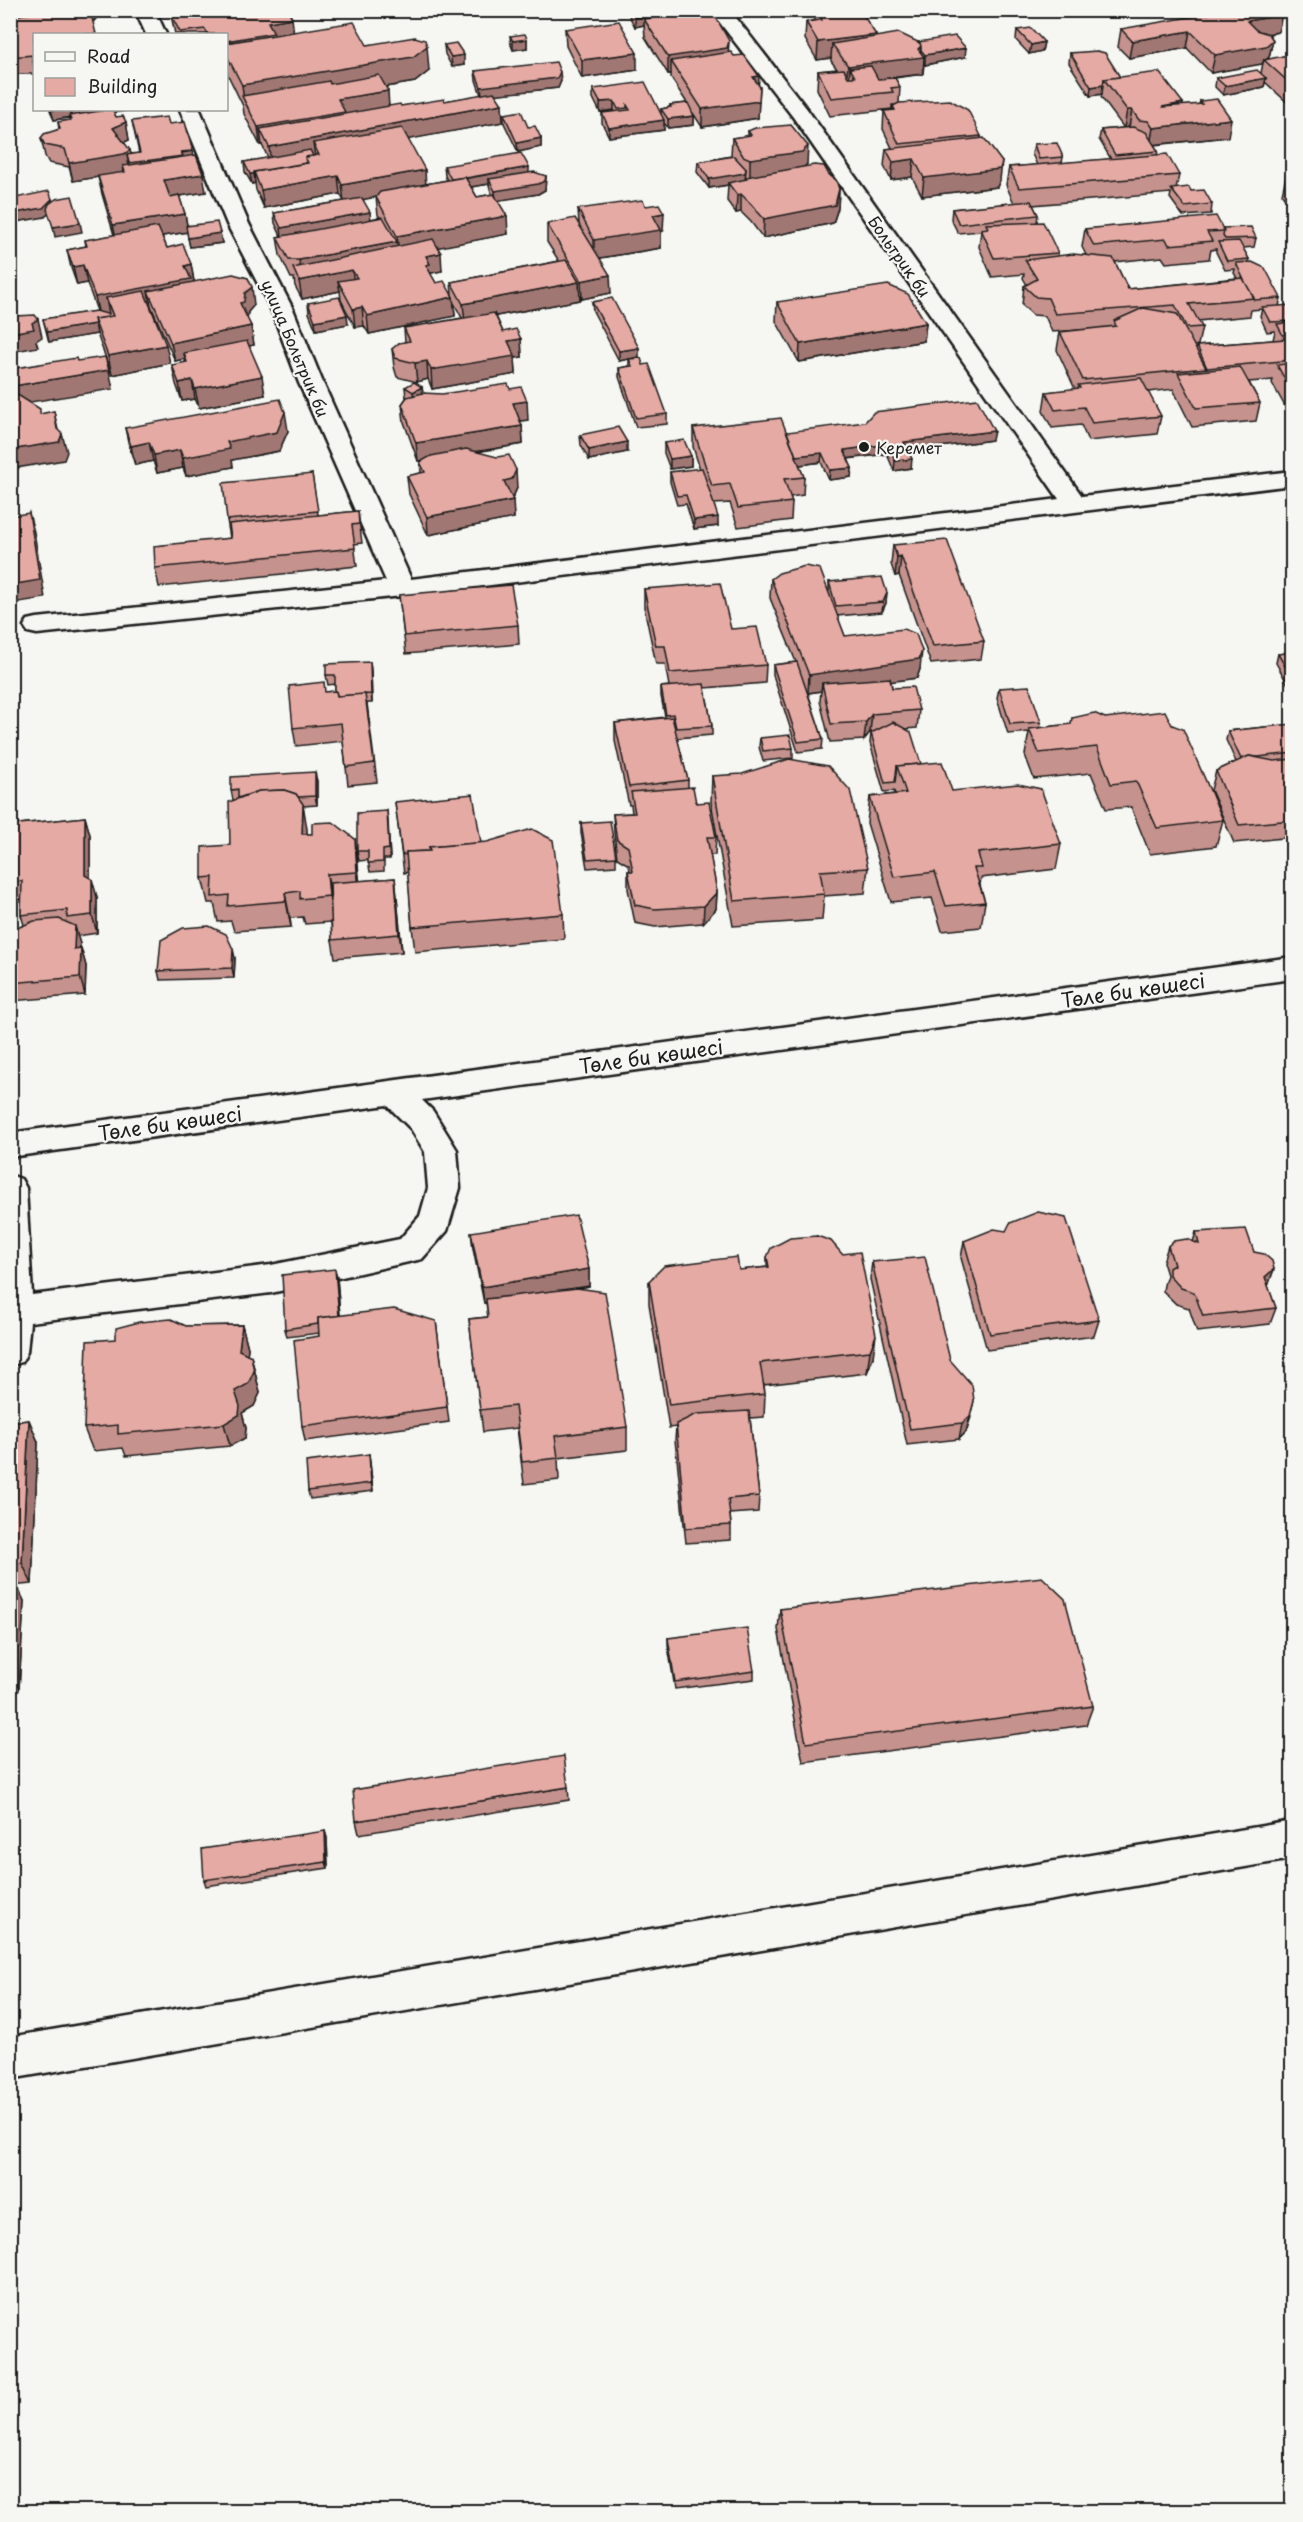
<svg xmlns="http://www.w3.org/2000/svg" width="1303" height="2522" font-family="'Playpen Sans',sans-serif">
	<rect width="100%" height="100%" fill="#f6f6f2"/>
	<filter id="ink" filterUnits="userSpaceOnUse"><feTurbulence type="fractalNoise" baseFrequency=".0167" numOctaves="2"/><feDisplacementMap in="SourceGraphic" scale="12" xChannelSelector="R" yChannelSelector="G"/><feConvolveMatrix kernelMatrix="1 2 1 2 8 2 1 2 1" color-interpolation-filters="sRGB"/></filter>
	<g filter="url(#ink)">
		<g fill="none" stroke-linecap="round" stroke-linejoin="round">
			<defs>
				<g id="street">
					<polygon points="135,10 155,10 166,34 146,34"/>
					<polygon points="710,10 730,10 807,109 1082,496 1292,471 1292,485 402,596 37,634 28,632 24,626 28,620 37,618 386,581 299,383 271,309 227,224 180,110 200,110 249,224 293,309 323,383 411,579 1059,499 793,117"/>
					<polygon points="1292,957 1292,979 422,1100 433,1111 457,1150 460,1188 447,1231 422,1259 271,1293 30,1322 27,1352 22,1362 10,1366 10,1175 21,1179 26,1188 32,1295 271,1265 400,1239 420,1216 428,1188 425,1152 411,1129 387,1105 10,1157 10,1133"/>
					<polygon points="1292,1821 1292,1859 10,2079 10,2037"/>
				</g>
			</defs>
			<use href="#street" stroke="#1c1c1c" stroke-width="5"/>
			<use href="#street" fill="#f6f6f2" fill-rule="evenodd"/>
		</g>
		<g fill="#c5928d" stroke="#1c1c1c" stroke-width="1.5" fill-rule="evenodd">
			<polygon points="10,10 124,10 98,16 94,21 34,34 34,74 10,74 10,16 22,14"/>
			<path d="M187,10h101l6,22 73,13 62,26 -14,11 -30,5 4,19h12l44,-5 36,-6 -5,-15 -1,-9 86,10 -3,7 -62,6 7,28 -95,17 18,45 21,-4 -2,-4 -1,-10 85,7 17,3 -1,14 -7,4 -40,6 10,34 -71,13 5,24 -11,2v2l5,8 16,12 -1,-13 108,-21 -12,-19v-18h32l-1,-15 85,22 -2,1v16l-61,10 11,35 -29,6 -2,-3v4l-84,16 7,16 18,7 1,18 -7,1 1,16 -84,15 -4,-10 -11,3 -20,-5 -3,-10 -2,-18 13,-7 -1,-14 58,-10 -8,-15 1,13 -86,18 -5,-8 -9,1 -14,-27 -1,-9 -38,8 -7,-13 -1,-8h-3l-11,-23 -3,-18 4,-1 -6,-13 -1,-10 70,-12 -4,-7 -76,14 -8,-18 -1,-7 -3,1 -7,-12 -1,-10 24,-4 -6,-13h-2l-16,-31 -1,-8 -17,-35v-37h-51l-4,-19 17,-3zM489,184l1,5 2,5 -15,3 -6,-10zM376,197l2,18 2,2 -10,2 -7,-20z"/>
			<polygon points="626,10 681,10 681,14 734,56 759,86 758,118 702,127 693,113 694,116 694,125 668,128 664,123 664,130 609,137 602,123 602,113 615,112 614,110 600,112 593,98 593,89 661,114 661,109 670,107 670,105 687,103 671,78 671,74 668,74 645,37 644,25 635,27"/>
			<polygon points="816,10 860,10 876,37 918,42 965,57 925,65 924,63 923,74 895,78 900,87 899,103 981,136 981,138 1000,180 997,187 922,196 912,177 891,180 884,166 886,149 892,148 883,129 884,111 893,110 893,106 896,105 892,105 892,109 830,116 817,89 818,71 837,69 831,61 831,58 817,60 805,39 806,22 815,20"/>
			<polygon points="565,29 637,70 582,78 566,46"/>
			<polygon points="1121,29 1278,32 1269,34 1273,40 1269,57 1267,60 1293,54 1293,106 1291,106 1265,82 1264,87 1223,95 1215,87 1216,78 1261,73 1263,63 1211,73 1187,48 1129,58 1118,47"/>
			<polygon points="1017,30 1044,42 1042,51 1029,54 1016,40"/>
			<polygon points="510,36 527,39 527,48 513,50 511,45"/>
			<polygon points="444,45 464,65 452,67 445,54"/>
			<path d="M1070,53l50,24 63,26 -1,3 17,-1 1,-4 28,36 -74,8 4,6 -1,4 22,20 -3,14 15,2 21,13 -1,10 -28,2 -13,-18 1,-5 -138,12 5,10 -1,7 21,31v3l28,-1 -4,-8 3,-18 138,-1 33,10 -2,9 -11,1 6,11 -1,4 33,35 -2,8 14,-1v114h-1l-20,-36 1,-3 -24,2 11,21 -4,18 -64,6 -18,-36v-2l-26,3 13,24 -4,18 -69,7 -7,-16 -29,3 -9,-17 3,-19 29,-3 -18,-39 3,-18 20,-2 -28,2 -7,-16 -12,-1 -11,-10 2,-19 3,-1 -4,-7 1,-4 -32,3 -13,-30 2,-16 -23,2 -7,-14 1,-10 62,-6 -8,-18 3,-18 28,-2 -5,-11 2,-10 29,13 -1,6 49,-4 -12,-20 2,-9 23,-2 -23,-31 1,-3 -12,2 -21,-33zM1216,249v3l9,18 10,-1 -1,4 3,5 -109,11 -13,-27 47,-5 4,6 43,-4 2,-9zM1262,309l-2,7 7,16 8,-1 -2,9 -76,6 -1,4 -2,-4 4,-1 4,-18 -4,-6 52,-5 1,-6z"/>
			<polygon points="50,110 126,110 125,111 114,112 116,117 126,122 129,140 124,142 131,154 139,153 132,121 169,124 194,156 206,192 179,196 185,214 187,225 220,233 222,243 190,247 187,232 162,236 167,248 191,264 194,281 254,305 248,312 247,319 251,326 254,345 249,346 265,395 199,408 195,399 182,401 176,384 172,365 185,363 185,359 175,361 151,306 170,363 112,375 97,334 49,342 43,319 97,311 87,283 77,285 71,268 67,250 86,246 85,240 114,235 102,194 98,177 73,181 69,167 49,163 45,156 41,138 59,129 58,122 70,120 70,118 54,120"/>
			<polygon points="504,114 528,127 541,138 541,147 518,152 504,123"/>
			<polygon points="748,131 807,164 804,166 829,175 839,189 838,208 833,223 763,238 751,222 741,212 736,213 727,201 728,185 709,188 697,172 698,162 731,156 732,138 748,136"/>
			<polygon points="1286,176 1293,176 1293,210 1282,194"/>
			<polygon points="592,302 639,357 619,361 593,311"/>
			<polygon points="777,302 926,323 924,341 799,362 776,321"/>
			<polygon points="308,303 348,324 316,330 309,313"/>
			<polygon points="629,359 643,365 667,414 667,424 636,427 619,377 619,368 629,366"/>
			<polygon points="405,387 422,387 423,393 528,420 520,421 522,426 523,444 477,452 517,488 513,497 512,497 514,518 428,535 409,494 407,476 421,473 420,462 423,461 418,461 404,422 402,404 407,397 406,397"/>
			<polygon points="125,428 288,431 279,451 232,460 233,467 186,476 183,468 157,473 153,461 135,465 129,446"/>
			<polygon points="693,428 787,432 992,440 908,451 911,468 894,471 887,454 848,459 852,468 851,477 829,480 821,462 799,465 804,477 803,495 790,497 792,502 791,520 738,527 730,503 714,504 718,526 694,529 686,504 677,505 670,482 670,472 700,469 693,447"/>
			<polygon points="580,435 627,452 589,460 581,445"/>
			<polygon points="664,443 691,456 691,466 670,469 664,453"/>
			<polygon points="312,474 318,515 358,511 362,543 354,544 357,566 159,587 155,568 230,538 227,520"/>
			<polygon points="893,545 984,641 981,659 931,664 899,575 895,576 891,564"/>
			<polygon points="771,579 829,591 829,582 886,603 882,612 837,616 845,636 920,669 917,678 891,681 892,688 919,710 917,728 906,729 921,764 952,791 1061,844 1056,869 981,878 980,885 985,902 981,927 942,931 932,898 891,902 867,823 870,797 895,794 894,791 884,792 870,743 871,733 874,732 870,732 864,740 830,742 820,701 821,691 808,693 823,739 822,749 798,752 773,675 773,665 796,662 770,598"/>
			<polygon points="644,589 731,629 766,665 765,683 705,688 712,726 712,735 677,738 688,780 688,787 696,803 716,837 715,855 710,855 717,892 716,909 703,923 655,927 635,923 628,889 628,871 630,871 629,865 617,858 614,832 613,814 632,813 631,805 629,805 615,741 615,723 665,717 661,696 661,687 669,686 665,664 656,664 644,607"/>
			<polygon points="399,595 518,625 519,644 406,654"/>
			<polygon points="1293,652 1293,687 1290,688 1276,663 1278,654"/>
			<polygon points="370,662 371,671 372,703 367,703 377,782 348,785 343,741 296,746 293,728 325,692 335,691 335,684 328,685 326,675"/>
			<polygon points="999,688 1041,722 1040,728 1071,724 1072,718 1105,718 1172,725 1223,820 1216,846 1150,854 1131,807 1106,809 1091,773 1034,779 1025,755 1029,732 1008,734 997,698"/>
			<polygon points="1293,724 1293,837 1234,843 1211,790 1216,771 1236,762 1226,740 1228,731"/>
			<polygon points="760,738 793,748 793,758 763,761 759,747"/>
			<polygon points="712,776 868,868 865,893 824,896 822,920 733,926 711,802"/>
			<polygon points="317,781 317,805 303,806 307,834 355,839 359,881 395,878 402,952 335,958 332,940 331,922 305,924 303,917 290,918 291,927 234,931 231,921 218,922 214,903 208,903 202,878 230,845 233,800 231,790"/>
			<polygon points="395,802 481,843 563,914 564,939 415,952 412,927 408,872 404,873"/>
			<polygon points="387,811 390,859 384,859 384,871 370,872 368,860 359,861 357,851"/>
			<polygon points="85,817 90,835 90,878 97,897 97,933 77,936 80,944 80,948 81,948 86,966 85,995 10,1001 10,931 24,925 21,915 21,899 10,900 10,825"/>
			<polygon points="581,823 616,857 616,866 587,868 581,833"/>
			<polygon points="235,958 234,978 160,980 158,971"/>
			<polygon points="471,1232 589,1269 589,1286 572,1289 627,1427 627,1450 558,1458 559,1480 524,1484 517,1428 483,1432 469,1319 488,1317 486,1303 484,1303 473,1249"/>
			<polygon points="1196,1232 1254,1252 1274,1269 1268,1286 1276,1308 1270,1324 1197,1332 1189,1308 1176,1304 1163,1291 1164,1285 1167,1275 1163,1262 1168,1246 1193,1242"/>
			<polygon points="817,1236 873,1357 867,1373 764,1385 765,1394 764,1417 750,1418 759,1496 758,1512 730,1514 731,1525 731,1540 686,1543 675,1440 676,1427 669,1428 649,1304 649,1281 767,1267 767,1257"/>
			<polygon points="964,1241 1099,1320 1094,1336 987,1350 961,1258"/>
			<polygon points="872,1262 950,1360 971,1417 966,1432 959,1439 907,1445 870,1279"/>
			<polygon points="337,1278 340,1316 436,1321 449,1422 305,1441 302,1426 319,1336 319,1333 287,1337 285,1329"/>
			<polygon points="242,1325 248,1348 247,1354 251,1356 260,1393 254,1406 242,1413 246,1428 245,1438 230,1446 126,1456 123,1448 93,1451 84,1428 116,1339 186,1326"/>
			<polygon points="29,1420 38,1442 32,1584 10,1586 10,1422"/>
			<polygon points="369,1454 373,1491 310,1499 308,1491"/>
			<polygon points="17,1586 24,1601 19,1689 10,1690 10,1587"/>
			<polygon points="780,1609 1093,1706 1086,1725 803,1762 778,1629"/>
			<polygon points="668,1638 754,1671 754,1679 675,1689 668,1646"/>
			<polygon points="568,1787 569,1800 359,1834 356,1821"/>
			<polygon points="325,1831 327,1838 328,1868 206,1886 204,1880"/>
		</g>
		<g fill="#a07773" stroke="#1c1c1c" stroke-width="1.5">
			<polygon points="10,10 21,10 22,14 10,15"/>
			<polygon points="32,10 124,10 98,16 94,21 25,29 22,12"/>
			<polygon points="679,10 681,10 681,14 644,19 644,25 635,27 635,18"/>
			<polygon points="1282,15 1278,32 1243,38 1247,21"/>
			<polygon points="292,18 294,36 226,54 226,41 268,22"/>
			<polygon points="1190,31 1187,48 1129,58 1132,41"/>
			<polygon points="876,35 875,52 832,44 831,58 817,60 818,42"/>
			<polygon points="527,39 527,48 513,50 513,41"/>
			<polygon points="1273,40 1269,57 1265,61 1264,60 1262,64 1211,73 1215,55"/>
			<polygon points="729,41 728,58 671,61 671,74 668,74 668,57"/>
			<polygon points="1044,42 1042,51 1029,54 1031,45"/>
			<polygon points="427,46 429,71 415,82 249,110 244,100 242,85"/>
			<polygon points="921,46 920,57 924,57 923,74 854,82 855,77 850,68 849,83 846,83 848,66 918,49"/>
			<polygon points="966,48 965,57 925,65 925,55"/>
			<polygon points="637,53 637,70 582,78 582,60"/>
			<polygon points="34,55 34,68 32,56"/>
			<polygon points="464,55 464,65 452,67 451,57"/>
			<polygon points="560,72 561,81 558,88 482,96 481,87"/>
			<polygon points="759,76 758,94 753,77"/>
			<polygon points="1266,78 1264,87 1223,95 1225,86"/>
			<polygon points="1103,85 1102,94 1090,96 1091,87"/>
			<polygon points="760,87 758,118 702,127 702,109"/>
			<polygon points="388,91 389,108 260,129 262,145 260,145 258,127 338,99"/>
			<polygon points="614,101 614,110 600,112 600,102"/>
			<polygon points="1183,103 1179,121 1162,107"/>
			<polygon points="502,104 503,122 319,156 313,143 315,157 271,165 269,147"/>
			<polygon points="51,110 69,110 71,117 54,120"/>
			<polygon points="70,110 126,110 125,111 92,116 73,124"/>
			<polygon points="1127,110 1132,110 1129,127 1124,128"/>
			<polygon points="694,116 694,125 668,128 668,119"/>
			<polygon points="1231,119 1228,137 1150,145 1153,128"/>
			<polygon points="664,120 664,130 609,137 609,128"/>
			<polygon points="126,122 129,140 116,146 113,128"/>
			<polygon points="541,138 541,147 518,152 517,143"/>
			<polygon points="808,146 807,164 801,170 750,177 750,159"/>
			<polygon points="130,150 133,162 193,151 196,169 132,181 127,155 130,171 123,166 124,173 73,181 69,163"/>
			<polygon points="914,159 912,177 891,180 893,162"/>
			<polygon points="1002,162 1000,180 997,187 922,196 924,178"/>
			<polygon points="529,167 529,177 489,179 489,184 452,190 452,181"/>
			<polygon points="746,169 745,182 728,183 728,185 709,188 709,179"/>
			<polygon points="425,170 426,188 344,203 342,185"/>
			<polygon points="203,174 206,192 167,198 164,180"/>
			<polygon points="250,174 254,174 255,183 252,184"/>
			<polygon points="338,176 340,194 264,208 261,190"/>
			<polygon points="546,176 545,190 538,194 496,201 495,191"/>
			<polygon points="839,189 838,208 833,223 763,238 764,219"/>
			<polygon points="741,194 741,212 736,213 737,195"/>
			<polygon points="52,199 54,208 45,217 10,223 10,214"/>
			<polygon points="370,212 371,222 282,238 281,228"/>
			<polygon points="664,213 663,231 661,232 661,248 594,259 594,240 653,215"/>
			<polygon points="185,214 188,232 117,243 113,225"/>
			<polygon points="507,216 508,234 399,255 397,236"/>
			<polygon points="80,223 82,232 55,237 53,227"/>
			<polygon points="220,233 222,243 190,247 188,238"/>
			<polygon points="397,242 399,260 301,279 299,260"/>
			<polygon points="441,253 442,271 431,273 432,282 427,283 426,256"/>
			<polygon points="191,264 194,283 148,291 151,306 112,313 106,298 109,314 99,316 95,297"/>
			<polygon points="83,265 87,283 77,285 73,267"/>
			<polygon points="352,270 355,288 338,281 340,291 302,299 299,281"/>
			<polygon points="610,275 611,293 582,299 581,281"/>
			<polygon points="579,282 580,300 465,322 463,304"/>
			<polygon points="252,287 254,305 248,312 247,320 240,303 245,293"/>
			<polygon points="453,297 455,316 369,334 367,316"/>
			<polygon points="362,307 364,326 355,327 353,309"/>
			<polygon points="347,315 348,324 316,330 315,321"/>
			<polygon points="38,319 42,337 36,341 38,347 10,352 10,333 19,332"/>
			<polygon points="926,323 924,341 799,362 800,344"/>
			<polygon points="95,324 97,334 49,342 47,332"/>
			<polygon points="251,326 254,345 186,359 184,353 185,359 175,361 171,343"/>
			<polygon points="521,339 522,357 515,358 516,374 432,389 431,370 508,341"/>
			<polygon points="166,345 170,363 112,375 108,356"/>
			<polygon points="639,348 639,357 619,361 619,351"/>
			<polygon points="427,361 428,379 417,382 415,363"/>
			<polygon points="109,370 113,389 18,404 13,386"/>
			<polygon points="262,376 265,395 199,408 195,389"/>
			<polygon points="192,380 195,399 182,401 179,383"/>
			<polygon points="422,387 423,396 414,401 413,392"/>
			<polygon points="527,401 528,420 514,422 513,403"/>
			<polygon points="54,411 60,440 62,434 67,452 64,460 10,469 10,450 57,429"/>
			<polygon points="285,412 288,431 279,451 232,460 233,467 186,476 183,458 227,442"/>
			<polygon points="522,426 523,444 418,461 416,443"/>
			<polygon points="994,431 992,440 903,452 904,442"/>
			<polygon points="149,442 153,461 135,465 131,446"/>
			<polygon points="627,442 627,452 589,460 589,450"/>
			<polygon points="888,444 887,454 844,459 844,450"/>
			<polygon points="180,450 183,468 157,473 154,455"/>
			<polygon points="822,453 821,462 793,466 794,456"/>
			<polygon points="691,456 691,466 670,469 670,459"/>
			<polygon points="912,459 911,468 894,471 895,461"/>
			<polygon points="852,468 851,477 829,480 830,470"/>
			<polygon points="516,470 517,488 513,497 505,499 504,481"/>
			<polygon points="513,500 514,518 428,535 427,517"/>
			<polygon points="29,513 34,532 45,598 13,603 10,593 10,585"/>
			<polygon points="718,517 718,526 694,529 694,520"/>
			<polygon points="901,556 899,575 895,576 897,557"/>
			<polygon points="887,593 886,603 882,612 883,602"/>
			<polygon points="922,651 920,669 917,678 824,691 822,683 821,691 808,693 809,675"/>
			<polygon points="370,662 371,671 372,703 371,694"/>
			<polygon points="1292,678 1293,687 1290,688"/>
			<polygon points="872,714 870,732 864,740 866,722"/>
			<polygon points="315,772 317,781 317,805 315,796"/>
			<polygon points="303,804 307,829 307,860 302,834"/>
			<polygon points="387,811 388,820 390,859 389,849"/>
			<polygon points="85,817 90,835 90,893 85,875"/>
			<polygon points="355,839 358,864 361,897 357,872"/>
			<polygon points="327,874 332,900 333,922 329,896"/>
			<polygon points="395,878 397,896 402,952 399,934"/>
			<polygon points="92,879 97,897 97,933 92,915"/>
			<polygon points="717,892 716,909 703,923 704,906"/>
			<polygon points="285,893 290,918 291,927 286,901"/>
			<polygon points="75,926 80,944 79,967 74,949"/>
			<polygon points="81,948 86,966 85,995 80,977"/>
			<polygon points="233,949 235,958 234,978 232,968"/>
			<polygon points="335,1269 337,1278 341,1330 339,1322"/>
			<polygon points="589,1269 589,1286 484,1303 482,1287"/>
			<polygon points="1274,1269 1268,1286 1265,1277"/>
			<polygon points="242,1325 248,1348 245,1373 239,1350"/>
			<polygon points="876,1335 873,1357 867,1373 870,1351"/>
			<polygon points="251,1356 260,1393 254,1406 242,1413 246,1428 245,1438 230,1446 224,1424 235,1391"/>
			<polygon points="974,1401 966,1432 959,1439 962,1423"/>
			<polygon points="29,1420 38,1442 32,1584 22,1563"/>
			<polygon points="369,1454 370,1462 373,1491 371,1483"/>
			<polygon points="17,1586 24,1601 19,1689 12,1675"/>
			<polygon points="325,1831 327,1838 328,1868 326,1862"/>
		</g>
		<g fill="#e5aaa4" stroke="#1c1c1c" stroke-width="1.5">
			<polygon points="56,10 90,10 96,34 34,34 34,55 10,57 10,16"/>
			<polygon points="199,10 288,10 292,18 268,22 274,33 226,41 226,34 208,34 205,29 180,32 171,15"/>
			<polygon points="631,10 679,10 678,12 635,18"/>
			<polygon points="816,10 860,10 876,35 818,42 806,22 822,20"/>
			<polygon points="1230,10 1278,10 1282,15 1247,21 1256,30 1269,34 1273,40 1266,46 1215,55 1190,31 1132,41 1121,29"/>
			<polygon points="704,11 713,12 729,41 727,48 668,57 644,19"/>
			<polygon points="619,21 637,53 582,60 565,29"/>
			<polygon points="354,22 367,45 415,37 425,40 427,46 413,57 242,85 226,54 226,43"/>
			<polygon points="1031,28 1044,42 1031,45 1017,30"/>
			<polygon points="899,33 920,43 921,46 918,49 924,57 848,66 832,44"/>
			<polygon points="525,34 527,39 513,41 510,36"/>
			<polygon points="955,36 966,48 925,55 921,50 921,46 920,43 918,42"/>
			<polygon points="456,43 464,55 451,57 444,45"/>
			<polygon points="1097,51 1105,53 1120,77 1104,79 1103,85 1091,87 1070,53"/>
			<polygon points="731,52 734,56 744,55 759,76 753,77 760,87 759,101 702,109 671,61"/>
			<polygon points="1293,54 1293,86 1264,60"/>
			<polygon points="556,62 560,72 557,78 481,87 475,71"/>
			<polygon points="871,66 878,79 895,78 900,87 891,88 893,92 831,98 818,71 844,69 848,77 855,77 850,68"/>
			<polygon points="1257,70 1266,78 1225,86 1216,78"/>
			<polygon points="1159,72 1183,103 1162,107 1202,104 1200,101 1217,99 1231,119 1153,128 1148,121 1139,120 1132,110 1127,110 1104,79"/>
			<polygon points="379,75 388,91 338,99 345,112 258,127 242,96 329,81 330,84"/>
			<polygon points="645,82 664,120 609,128 602,113 630,110 627,105 627,108 618,109 614,101 600,102 593,89"/>
			<polygon points="494,92 502,104 269,147 260,129 400,104 401,106 444,99 445,101"/>
			<polygon points="950,100 968,110 981,136 899,144 884,111 895,110 893,106 899,103"/>
			<polygon points="688,103 694,116 668,119 661,109 671,107 670,105"/>
			<polygon points="106,110 113,110 116,117 123,116 126,122 113,128 130,150 124,154 69,163 65,149 45,145 41,138 44,134 60,129 58,122 71,120 69,116"/>
			<polygon points="521,111 528,127 535,126 541,138 517,143 504,114"/>
			<polygon points="167,117 169,124 185,122 193,151 181,152 183,156 129,163 127,155 140,153 132,121"/>
			<polygon points="791,125 808,146 802,152 750,159 743,156 732,138 751,135 748,131 755,128"/>
			<polygon points="1133,127 1146,132 1158,151 1115,155 1101,130"/>
			<polygon points="402,128 425,170 342,185 338,176 261,190 254,172 308,163 305,157 319,155 313,143"/>
			<polygon points="984,138 1002,162 1000,169 924,178 914,159 893,162 886,149"/>
			<polygon points="1057,143 1063,157 1039,159 1034,144"/>
			<polygon points="310,150 313,156 305,157 306,163 254,172 254,174 250,174 244,162"/>
			<polygon points="521,153 529,167 466,178 465,177 451,179 444,166"/>
			<polygon points="1167,154 1179,175 1019,188 1009,167"/>
			<polygon points="196,155 203,174 164,180 170,197 179,195 185,214 113,225 98,176 125,172 123,166"/>
			<polygon points="734,156 746,169 745,173 709,179 698,162"/>
			<polygon points="814,165 824,166 829,175 836,180 839,189 835,205 764,219 751,204 741,194 737,195 728,183 747,179 746,177"/>
			<polygon points="534,172 546,176 545,181 538,184 495,191 489,179"/>
			<polygon points="1286,176 1293,176 1293,186"/>
			<polygon points="465,177 477,197 494,194 507,216 397,236 376,197 380,192"/>
			<polygon points="1189,187 1191,191 1204,190 1212,204 1185,207 1171,189"/>
			<polygon points="49,191 52,199 43,208 10,214 10,199"/>
			<polygon points="72,196 80,223 53,227 47,209 49,204 56,199"/>
			<polygon points="362,198 370,212 281,228 274,213"/>
			<polygon points="642,200 646,206 659,204 664,213 653,215 661,230 594,240 578,209"/>
			<polygon points="1031,201 1038,215 959,224 952,209"/>
			<polygon points="1216,216 1224,231 1207,232 1212,241 1169,245 1166,239 1094,246 1085,229"/>
			<polygon points="383,217 397,242 299,260 289,260 277,237"/>
			<polygon points="575,218 610,275 581,281 547,224"/>
			<polygon points="217,222 220,233 188,238 186,226"/>
			<polygon points="1043,222 1058,253 994,258 981,229 988,228 986,224"/>
			<polygon points="158,227 167,248 183,244 191,264 185,266 191,279 95,297 83,265 73,267 67,250 87,246 85,240"/>
			<polygon points="1251,227 1256,238 1225,239 1223,236 1224,231 1223,228"/>
			<polygon points="433,239 441,253 426,256 430,264 426,265 436,283 444,281 453,297 367,316 362,307 353,309 338,281 357,278 352,270 299,281 293,268"/>
			<polygon points="1239,241 1249,259 1227,261 1218,242"/>
			<polygon points="1073,254 1113,258 1128,289 1243,278 1254,298 1189,304 1202,327 1187,328 1175,305 1055,314 1048,298 1036,297 1024,286 1037,279 1025,260"/>
			<polygon points="566,260 579,282 463,304 451,282"/>
			<polygon points="1252,262 1265,268 1281,298 1254,300 1254,298 1244,280 1236,263"/>
			<polygon points="233,274 248,278 252,287 245,293 244,302 240,303 251,326 171,343 148,291"/>
			<polygon points="888,285 908,294 926,323 800,344 777,302"/>
			<polygon points="144,291 166,345 108,356 94,319 113,316 106,298"/>
			<polygon points="339,297 347,315 315,321 308,303"/>
			<polygon points="612,298 639,348 619,351 592,302"/>
			<polygon points="10,303 12,304 15,316 35,315 38,319 32,323 34,329 10,333"/>
			<polygon points="1293,305 1293,321 1270,322 1262,307"/>
			<polygon points="1143,308 1177,314 1206,368 1083,380 1060,332 1116,326 1114,321"/>
			<polygon points="96,311 107,314 108,317 94,319 95,324 47,332 43,319"/>
			<polygon points="494,313 503,332 516,329 521,339 508,341 515,356 431,370 427,361 415,363 395,358 392,349 399,343 410,341 404,328"/>
			<polygon points="1293,322 1293,360 1207,368 1197,346 1285,339 1277,324"/>
			<polygon points="247,341 262,376 195,389 192,380 179,383 172,365 187,362 184,353"/>
			<polygon points="105,357 109,370 13,386 16,394 40,409 40,414 54,411 57,429 62,434 59,442 10,450 10,369 76,358 77,361"/>
			<polygon points="641,358 643,365 649,364 667,414 636,418 619,368 632,366 629,359"/>
			<polygon points="1293,363 1293,393 1277,365"/>
			<polygon points="1240,367 1260,403 1196,408 1178,373"/>
			<polygon points="1141,378 1161,416 1092,423 1084,407 1055,410 1046,392 1080,388 1078,385"/>
			<polygon points="414,382 422,387 413,392 405,387"/>
			<polygon points="508,384 510,389 521,387 527,401 513,403 522,426 416,443 402,404 407,397 423,393 442,394"/>
			<polygon points="280,399 285,412 277,432 227,442 230,449 183,458 180,450 154,455 149,442 131,446 125,428"/>
			<polygon points="977,399 994,431 904,442 912,459 895,461 888,444 844,450 852,468 830,470 822,453 796,456 787,432 865,422 874,412"/>
			<polygon points="781,418 804,477 784,479 792,502 738,508 730,484 712,486 693,428"/>
			<polygon points="618,427 627,442 589,450 580,435"/>
			<polygon points="684,440 691,456 670,459 664,443"/>
			<polygon points="466,449 497,457 509,455 516,470 512,479 504,481 513,500 427,517 407,476 425,472 420,462 431,456"/>
			<polygon points="702,468 718,517 694,520 686,495 677,496 670,472"/>
			<polygon points="312,474 318,511 227,520 223,483"/>
			<polygon points="358,511 359,524 352,525 355,548 155,568 154,546 231,538 229,524"/>
			<polygon points="29,513 40,580 10,585 10,516"/>
			<polygon points="947,540 984,641 933,646 901,556 897,557 893,545"/>
			<polygon points="805,566 820,569 845,636 904,629 916,634 922,651 919,659 809,675 771,579 779,573"/>
			<polygon points="882,577 887,593 883,602 836,606 829,582"/>
			<polygon points="720,583 731,629 757,627 766,665 670,673 665,646 656,646 644,589"/>
			<polygon points="511,585 518,625 404,636 399,595"/>
			<polygon points="1293,652 1293,678 1292,678 1278,654"/>
			<polygon points="370,662 371,694 337,696 336,691 335,691 335,675 326,675 326,664"/>
			<polygon points="797,662 823,739 798,742 773,665"/>
			<polygon points="890,678 892,688 913,687 919,710 872,714 866,722 831,724 822,683"/>
			<polygon points="324,682 325,692 336,691 337,696 365,694 374,763 346,767 341,723 293,728 289,686"/>
			<polygon points="704,684 712,726 676,728 673,714 666,715 661,687"/>
			<polygon points="1029,686 1041,722 1010,724 999,688"/>
			<polygon points="1165,711 1172,725 1183,729 1223,820 1157,828 1136,781 1111,784 1097,747 1039,753 1029,729 1071,724 1072,718 1094,713 1105,718"/>
			<polygon points="672,717 688,780 629,787 615,723"/>
			<polygon points="893,722 911,732 921,764 897,766 895,782 885,783 871,733"/>
			<polygon points="1293,724 1293,753 1258,757 1249,756 1241,759 1228,731"/>
			<polygon points="790,735 793,748 763,751 760,738"/>
			<polygon points="1249,756 1274,761 1293,759 1293,820 1239,825 1216,771"/>
			<polygon points="789,759 828,766 850,790 868,868 820,871 824,894 734,901 712,776 742,774"/>
			<polygon points="942,762 952,791 1018,784 1041,789 1061,844 978,853 982,868 974,868 985,902 946,906 935,872 894,877 870,797 906,793 897,766"/>
			<polygon points="315,772 315,796 298,797 296,794 284,790 259,791 238,798 238,789 231,790 231,777"/>
			<polygon points="693,787 696,803 709,802 716,837 707,837 717,892 704,906 655,909 635,905 628,871 633,871 628,847 617,840 613,814 635,813 631,792"/>
			<polygon points="284,790 296,794 303,804 302,834 312,834 312,823 333,822 355,839 357,872 327,874 329,896 300,899 300,891 285,893 286,901 228,906 229,895 212,897 213,877 202,878 202,847 230,845 229,802 259,791"/>
			<polygon points="473,794 481,843 429,847 430,851 406,852 407,854 402,855 395,802"/>
			<polygon points="387,811 389,849 383,850 383,862 368,863 368,851 357,851 357,813"/>
			<polygon points="85,817 85,875 92,879 92,915 67,918 67,910 21,915 22,881 10,882 10,825"/>
			<polygon points="610,821 616,857 587,859 581,823"/>
			<polygon points="532,829 553,840 563,914 412,927 406,852 430,851 429,847 487,842"/>
			<polygon points="395,878 399,934 332,940 330,883"/>
			<polygon points="59,919 75,926 74,949 81,948 80,977 10,983 10,931 34,921"/>
			<polygon points="209,926 226,934 233,949 232,968 158,971 161,940 183,928"/>
			<polygon points="1038,1212 1066,1218 1099,1320 990,1334 964,1241 994,1229 1006,1231 1010,1223"/>
			<polygon points="576,1215 589,1269 482,1287 471,1232"/>
			<polygon points="1246,1229 1254,1252 1264,1254 1272,1261 1274,1269 1265,1277 1276,1308 1203,1316 1194,1292 1181,1288 1169,1275 1169,1268 1174,1265 1168,1246 1173,1241 1187,1239 1199,1244 1196,1232"/>
			<polygon points="817,1236 831,1241 842,1254 860,1252 876,1335 870,1351 760,1363 765,1394 669,1405 649,1281 664,1266 737,1257 739,1270 769,1267 767,1257 771,1248 790,1238"/>
			<polygon points="925,1257 950,1360 972,1385 974,1401 970,1416 962,1423 910,1429 872,1262"/>
			<polygon points="335,1269 339,1316 318,1318 318,1324 285,1329 282,1275"/>
			<polygon points="577,1288 605,1292 627,1427 555,1436 558,1458 522,1462 515,1406 480,1410 469,1319 488,1317 486,1299"/>
			<polygon points="394,1309 436,1321 447,1407 302,1426 294,1340 319,1336 318,1318"/>
			<polygon points="171,1319 186,1326 242,1325 239,1350 251,1356 254,1371 248,1384 235,1391 240,1406 239,1415 224,1424 118,1434 118,1425 84,1428 87,1341 116,1339 116,1328 139,1322"/>
			<polygon points="749,1411 759,1496 728,1499 731,1525 686,1528 676,1424 697,1414"/>
			<polygon points="29,1420 22,1563 10,1564 10,1422"/>
			<polygon points="369,1454 371,1483 308,1491 306,1462"/>
			<polygon points="1042,1577 1065,1599 1093,1706 806,1743 780,1609"/>
			<polygon points="17,1586 12,1675 10,1675 10,1587"/>
			<polygon points="747,1628 754,1671 675,1682 668,1638"/>
			<polygon points="564,1756 568,1787 356,1821 353,1790"/>
			<polygon points="325,1831 326,1862 204,1880 202,1849"/>
		</g>
	</g>
	<circle fill="#1c1c1c" stroke="#f6f6f2" stroke-width="2" cx="864" cy="447" r="6"/>
	<g text-anchor="middle" dominant-baseline="central" stroke-width="4.5" stroke-linejoin="round" paint-order="stroke">
		<g font-size="16" fill="#1c1c1c" stroke="#f6f6f2">
			<text transform="translate(900 256) rotate(55)">Больтрик би</text>
			<text transform="translate(296 348) rotate(67)">улица Больтрик би</text>
		</g>
		<g font-size="16" fill="#1c1c1c" stroke="#f6f6f2" text-anchor="start">
			<text x="876" y="447">Керемет</text>
		</g>
		<g font-size="20" fill="#1c1c1c" stroke="#f6f6f2">
			<text transform="translate(1133 990) rotate(-8)">Төле би көшесі</text>
			<text transform="translate(651 1056) rotate(-8)">Төле би көшесі</text>
			<text transform="translate(170 1123) rotate(-8)">Төле би көшесі</text>
		</g>
	</g>
	<rect width="1303" height="2522" fill="none" stroke="#f6f6f2" stroke-width="36"/>
	<rect x="18" y="18" width="1267" height="2486" fill="none" stroke="#1c1c1c" stroke-width="2" filter="url(#ink)"/>
	<rect x="33" y="33" width="195" height="78" fill="#f6f6f2" stroke="#9f9f9c" stroke-width="1.5"/>
	<rect x="45" y="52" width="30" height="9" fill="#f6f6f2" stroke="#9f9f9c" stroke-width="1.5"/>
	<text x="87" y="63" font-size="18" fill="#1c1c1c">Road</text>
	<rect x="45" y="78" width="30" height="18" fill="#e5aaa4" stroke="#9f9f9c" stroke-width="1.5"/>
	<text x="87" y="93" font-size="18" fill="#1c1c1c">Building</text>
</svg>
